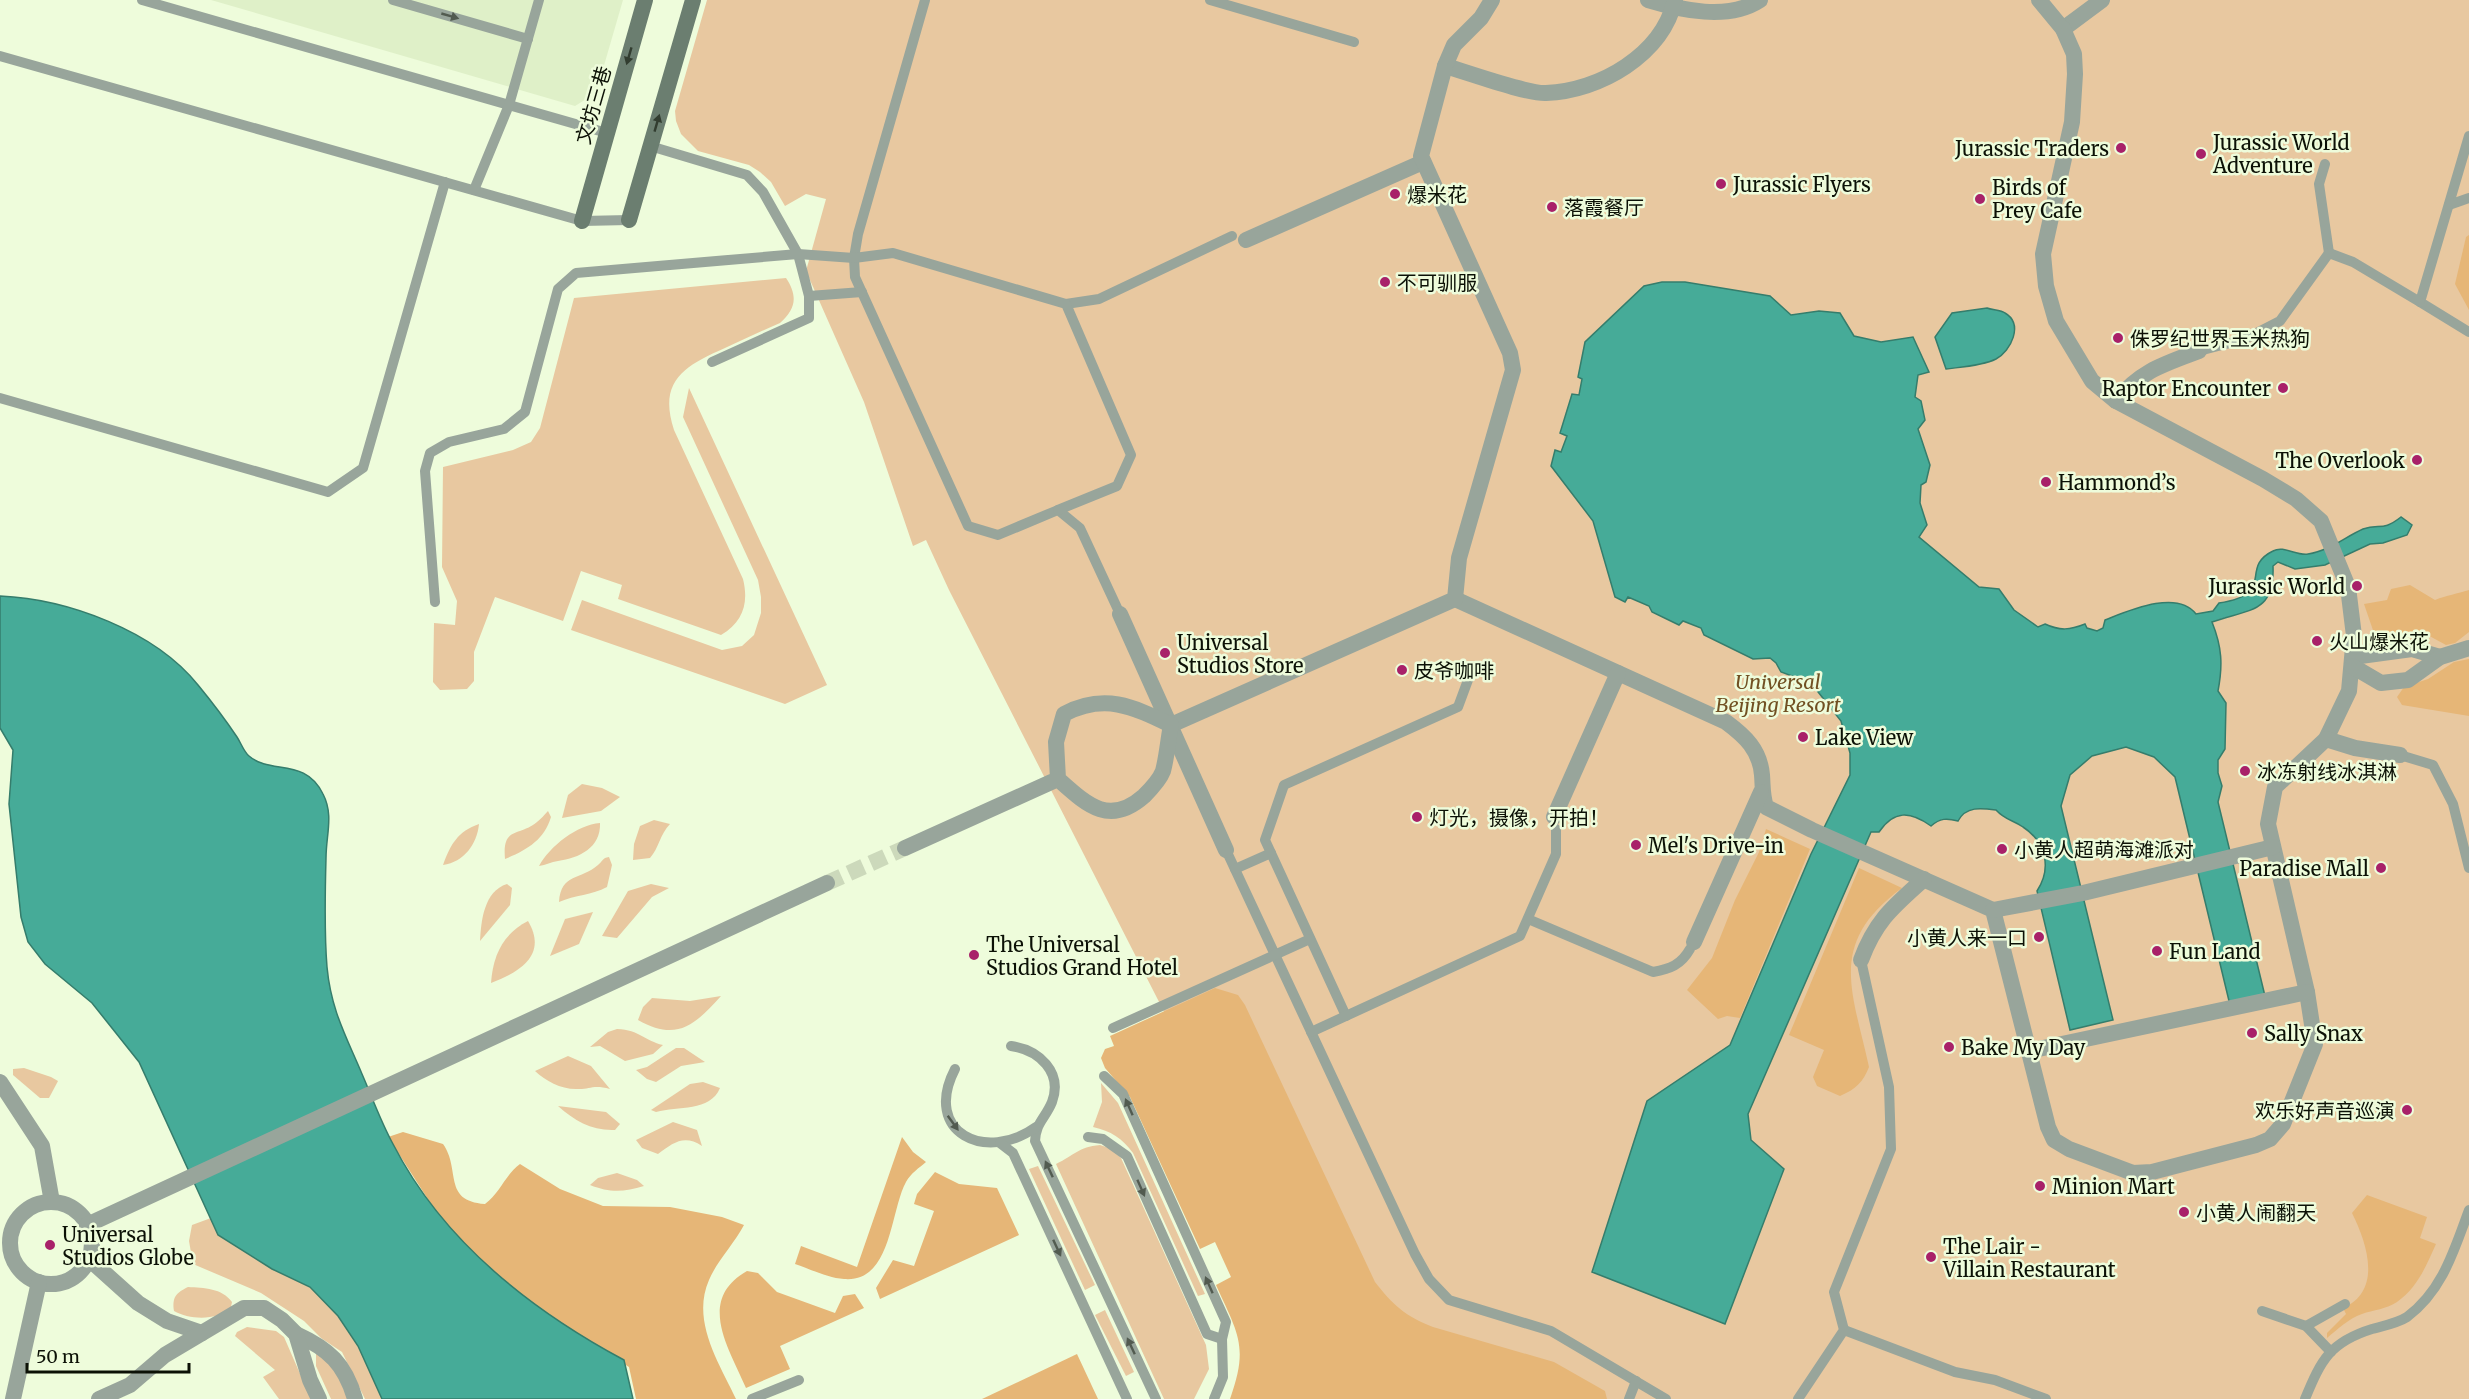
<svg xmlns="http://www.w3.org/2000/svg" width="2469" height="1399" font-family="Merriweather,'Noto Sans SC',serif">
	<rect width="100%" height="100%" fill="#eefcdb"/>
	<polygon fill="#dff0c8" points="211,0 623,0 596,93 575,106"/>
	<g fill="#e8c8a0">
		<polygon points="707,0 2469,0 2469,1399 1493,1399 1335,1347 949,590 926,540 913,546 864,402 806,271 826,199 806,194 785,206 771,182 760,172 749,165 698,151 681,134 676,121 675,111"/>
		<path d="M786,278c12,18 10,31 -6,45 -19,8 -37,17 -55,25 -41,18 -67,33 -51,82l69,149c6,24 0,43 -22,56l-103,-36 4,-14 -41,-14 -18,50 -68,-24 -21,55v29l-7,8 -27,1 -7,-8 1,-59 21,2 2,-24 -15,-34 1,-100 70,-17 18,-8 9,-14 34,-130z"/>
		<polygon points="689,388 827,685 785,704 571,630 582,600 722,650 742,646 754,635 761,613 761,597 758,580 683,417"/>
		<polygon points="582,784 602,788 620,797 601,811 562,818 568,795"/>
		<path d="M548,811l3,6c-7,23 -24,33 -46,42 -3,-33 14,-22 32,-37 4,-3 7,-7 11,-11z"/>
		<path d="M654,820l16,4c-10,10 -11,24 -20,34l-17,2 1,-16 6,-18z"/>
		<path d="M600,823c1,25 -21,35 -42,38 -7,1 -12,4 -19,5 11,-20 38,-41 61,-43z"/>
		<path d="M479,824c-2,20 -15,38 -36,41 7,-20 15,-34 36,-41z"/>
		<path d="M609,857l3,8 -5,22c-15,8 -32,8 -48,15 2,-29 22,-22 39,-37 5,-4 4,-7 11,-8z"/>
		<path d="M507,884l5,4 -2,17 -30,36c1,-20 4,-50 27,-57z"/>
		<polygon points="651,884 669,888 652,897 617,938 602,936 628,891"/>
		<polygon points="593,912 579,944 550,956 565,919"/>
		<path d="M528,921c20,34 -8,51 -37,62 2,-28 12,-49 37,-62z"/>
		<path d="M721,996c-26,29 -44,46 -83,24l5,-13 9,-9 38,3z"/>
		<path d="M617,1029c23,1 28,12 46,16l-10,9 -28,7 -25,-15 -10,1 18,-15z"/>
		<polygon points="676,1048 684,1048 705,1062 681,1066 656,1082 647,1079 636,1070 647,1067"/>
		<path d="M568,1056l23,10 19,23c-18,-5 -20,1 -34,0 -16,0 -30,-8 -41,-18z"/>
		<polygon points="24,1068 51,1077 58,1081 49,1098 40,1098 13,1075 13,1069"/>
		<path d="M703,1082l17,6c-10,24 -42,18 -64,24l-5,-2 39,-26z"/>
		<path d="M1101,1083l17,20 87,191 -7,2 -65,-143c-11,-15 -22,-22 -40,-26l9,-25z"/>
		<path d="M558,1106l48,6 14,12 -5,6c-23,1 -40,-9 -57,-24z"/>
		<path d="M673,1122l24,8 5,16c-18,-12 -29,-3 -44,8l-16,-6 -6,-8z"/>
		<path d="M1100,1145l12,4 9,9 85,187 3,24 -15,30h-30l-108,-235c19,-9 22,-17 44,-19z"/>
		<polygon points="1038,1166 1095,1285 1085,1290 1029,1169"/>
		<path d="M617,1173l20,7 7,6c-20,6 -34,7 -54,-1l8,-7z"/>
		<polygon points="211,1218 218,1235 272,1269 310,1287 338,1316 358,1346 382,1399 365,1399 342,1352 321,1338 304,1321 261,1293 193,1264 189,1241 192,1225"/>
		<path d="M188,1287c16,1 34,1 44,15l-1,5c-13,14 -41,13 -57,4 -2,-14 2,-18 14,-24z"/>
		<polygon points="1105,1310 1134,1372 1126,1376 1095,1315"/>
		<polygon points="247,1327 276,1331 284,1337 311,1399 279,1399 263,1377 275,1370 235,1336 237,1332"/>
		<polygon points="316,1352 319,1353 337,1373 348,1399 331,1399 316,1366"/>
	</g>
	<g fill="#e6b677">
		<polygon points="2469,235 2469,310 2455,284 2466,237"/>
		<path d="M2410,585l25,15c12,-5 22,-6 34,-10v42l-14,11 -9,2 -24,-13 -36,6 -11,-2 -11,-32 23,-4 4,-11z"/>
		<polygon points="2469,659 2469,716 2402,705 2397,697 2404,687 2428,679 2454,662"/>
		<polygon points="1766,829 1810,849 1740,1018 1727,1016 1718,1019 1687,990 1712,958 1735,900 1759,852"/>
		<path d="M1859,868l43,20c-75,55 -50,101 -33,179 -6,15 -13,22 -29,29l-23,-10 -4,-9 11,-27 -35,-15z"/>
		<path d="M1215,988l23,7 7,10 130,277c17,22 31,35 58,45l121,35 51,29 2,8h-377c19,-53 8,-65 -14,-114l15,-8 -16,-35 -15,7 -70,-152 -25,-29 -4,-10 4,-9 9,-3 -4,-10z"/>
		<path d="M403,1132l40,12c18,25 -1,57 42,60 15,-11 20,-29 35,-40l40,25 43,17 67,1 52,10 22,8c-10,19 -27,36 -35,55 -18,41 10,83 27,119h-100l-7,-32 -109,-67 -80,-82 -52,-81z"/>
		<path d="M902,1137l11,15 13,10c-7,6 -15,11 -20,20 -16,29 -14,101 -62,97 -16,-1 -34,-10 -49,-15l6,-18 56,21z"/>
		<polygon points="935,1172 959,1184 997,1188 1019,1235 880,1299 876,1288 893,1260 914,1266 934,1211 914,1204 917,1194"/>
		<path d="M2367,1195l60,22 -7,21 16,6c-10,22 -18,43 -39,58 -10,7 -24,8 -35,12 -14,5 -24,15 -35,24v-5l19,-19 -3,-6c40,-17 24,-65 9,-95z"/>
		<path d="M747,1271l11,2 19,19 58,21 8,-17 12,-2 9,14 -84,38 10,23 -44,19c-17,-40 -50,-88 1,-117z"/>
		<polygon points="1077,1354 1098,1399 982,1399"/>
	</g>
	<g fill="#46ab98" stroke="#357d6c" stroke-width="1.5">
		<path d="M1662,282h23l85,14 21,19 28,-4 21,2 14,23 27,6 32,-5 16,35 -11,3 -3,22 6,4 4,19 -7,9 12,36 -4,17 -5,3 -1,18 7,22 -8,12 60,50 20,2 15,21 24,17 7,-3c15,7 25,6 40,0l2,4 10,3 6,-3 2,-8c23,-9 72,-31 91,-6l17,-3 6,-8c59,-9 19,-35 54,-52 11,-6 23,5 35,3 21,-3 37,-17 55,-25 17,-6 19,3 38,-12l11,8 -5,10 -24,8 -13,1 -45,21 -30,4 -17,-7 -5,4c2,48 -25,43 -61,56 10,25 11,43 6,69l8,12 -1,46 -7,11v13l4,13 -4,16 47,194 -35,9 -55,-228 -21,-20 -28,-10 -34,9 -22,19 -9,31 52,214 -43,10 -33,-139c15,-23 9,-49 -14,-64 -10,-7 -18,-7 -27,-17 -15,-2 -30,-4 -38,11 -11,-3 -18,-3 -27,5 -21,-15 -37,-16 -52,6h-8l-123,282 3,26 33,29 -59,155 -133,-52 55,-171 83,-56 81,-191 39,-79v-22l-9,-32 -30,-38 -30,-11 -5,-9 -6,-5 -17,1 -49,-24 -3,-7 -18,-7 -4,4 -27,-13 -3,-6 -21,-9 -3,5 -10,-5 -22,-76 -42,-55 4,-16 6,2 6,-16 -7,-3 12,-39 7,1 3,-16 -4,-2 7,-35 59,-56z"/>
		<path d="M1987,308c5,2 14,2 18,5 19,11 6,38 -9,46 -14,7 -35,8 -50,10l-11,-32 17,-24z"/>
		<path d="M0,596c68,3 155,35 198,89 14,17 27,34 39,52 4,6 7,15 12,19 22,19 56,1 74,38 11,21 3,41 3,64 -1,36 -2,73 1,109 4,43 19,69 35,107 10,23 19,48 31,70 49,96 138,166 231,216l9,39h-251l-24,-53 -20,-30 -28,-29 -38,-18 -54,-34 -79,-173 -47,-59 -47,-39 -17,-22 -7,-25 -12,-113 4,-54 -13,-22z"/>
	</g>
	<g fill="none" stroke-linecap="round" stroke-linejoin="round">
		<polyline stroke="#ccd9bb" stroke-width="16" stroke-dasharray="16 8" stroke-linecap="butt" points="827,883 905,848"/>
		<g stroke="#98a59b" stroke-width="10">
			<polyline points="142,0 607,133"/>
			<polyline points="393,0 528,39"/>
			<polyline points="925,0 858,234 854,258 855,277 968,526 998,535 1058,510 1080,528 1120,614"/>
			<polyline points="1210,0 1354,42"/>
			<polyline points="0,56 582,221 629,220"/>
			<polyline points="2469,136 2420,302 2469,332"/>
			<polyline points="650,146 747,175 763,192 798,254 809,296 809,318 712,362"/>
			<polyline points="2325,164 2319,184 2329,253"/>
			<polyline points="474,190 509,105 539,0"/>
			<polyline points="2449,205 2469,198"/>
			<polyline points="809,296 862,292"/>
			<polyline points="1066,304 1099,299 1232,236"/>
			<polyline points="2199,351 2245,339 2280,321 2329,253 2353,262 2420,302"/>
			<polyline points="0,398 328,492 363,468 445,182"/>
			<polyline points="435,602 425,471 430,453 449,442 504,429 525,412 558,289 576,273 798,254 854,258 893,253 1066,304 1131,455 1117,486 1058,510"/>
			<polyline points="2400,755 2433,765 2453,804 2469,868"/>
			<polyline points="1226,850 1415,1254 1429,1279 1449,1300 1551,1331 1666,1399"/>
			<polyline points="1271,853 1265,840 1284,785 1458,707 1468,680"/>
			<polyline points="1235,869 1271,853 1346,1016"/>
			<path d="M1528,919l125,53c17,-3 28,-7 37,-23"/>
			<polyline points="1113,1028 1310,939"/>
			<polyline points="1311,1032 1520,936 1556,854 1556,829"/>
			<path d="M1011,1046c28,4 52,26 41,56 -7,17 -16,20 -17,39l121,258"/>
			<path d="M955,1069c-33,64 31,94 81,58"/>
			<polyline points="1104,1076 1123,1094 1226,1322 1222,1339 1223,1377 1214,1399"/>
			<polyline points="1088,1137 1103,1139 1127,1156 1207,1334 1222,1339"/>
			<polyline points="1000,1143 1013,1153 1127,1399"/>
			<polyline points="2262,1311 2306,1326 2331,1352"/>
			<polyline points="2306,1326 2345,1304"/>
			<polyline points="1844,1330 1955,1372 1995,1380 2046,1399"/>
			<polyline points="752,1399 799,1380"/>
			<polyline points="1629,1399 1636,1381"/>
			<polyline points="1798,1399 1844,1330 1834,1292 1891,1149 1889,1087 1861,960"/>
			<path d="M2305,1399c16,-39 25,-57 67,-70 11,-3 26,-6 35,-12 36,-27 47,-67 62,-107"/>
		</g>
		<g stroke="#98a59b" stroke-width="16">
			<path d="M1648,0c33,10 80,21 112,0"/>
			<polyline points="2063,29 2102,0"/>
			<path d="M1445,66c22,6 81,28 101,27 54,-2 116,-38 129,-93"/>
			<polyline points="1246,240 1423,162"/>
			<path d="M2116,401c24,-30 48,-37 83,-50"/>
			<path d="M1455,599l271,123c19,14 34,28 36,53 1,12 0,20 4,32l46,23 181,80 55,217 6,13 15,9 64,24 19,-1 104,-27 14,-6 13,-15 32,-80 -8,-52 -39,-168 7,-37 51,-48 23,-48 5,-55 -6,-49 -27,-66 -25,-22 -33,-20 -147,-78 -24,-20 -36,-60 -10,-35 -3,-32 29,-132 3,-48 -1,-20 -11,-25 -24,-29"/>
			<polyline points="1120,614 1226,850"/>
			<polyline points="2353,657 2412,649 2440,657"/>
			<polyline points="2352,666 2381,683 2408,680 2440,657 2469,648"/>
			<polyline points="1171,725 1455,599 1459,558 1513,370 1510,353 1421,156 1445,66 1454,45 1481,18 1492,0"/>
			<polyline points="2326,739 2355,748 2400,755"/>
			<polyline points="1554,817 1618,673"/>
			<path d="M905,848l153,-69c28,25 51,48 86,17 6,-6 16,-17 19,-25 4,-15 5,-31 8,-46 -39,-19 -67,-32 -107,-11l-8,28 2,37"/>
			<polyline points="1993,910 2083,893 2273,847"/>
			<polyline points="1694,942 1761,792"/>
			<path d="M1861,960c15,-40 32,-53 63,-81"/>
			<polyline points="2029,1051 2307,992"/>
			<polyline points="0,1082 42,1146 52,1202"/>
			<circle cx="51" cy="1243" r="41"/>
			<polyline points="87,1225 827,883"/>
			<polyline points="89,1259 138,1303 167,1321 202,1333"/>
			<path d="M296,1334c33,15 49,30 59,65"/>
			<polyline points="13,1399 39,1282"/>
			<polyline points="99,1399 130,1385 165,1355 244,1308 264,1308 282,1320 296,1334 310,1380 319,1399"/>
		</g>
		<g stroke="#6b7e70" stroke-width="16">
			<polyline points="629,220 693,0"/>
			<polyline points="582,221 645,0"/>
		</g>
	</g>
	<defs><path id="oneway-solid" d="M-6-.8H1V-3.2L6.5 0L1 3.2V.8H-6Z" transform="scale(1.5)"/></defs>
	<g fill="#525b50">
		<use href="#oneway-solid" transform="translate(450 16) rotate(16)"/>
		<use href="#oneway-solid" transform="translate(1129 1107) rotate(-114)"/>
		<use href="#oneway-solid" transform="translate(953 1123) rotate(54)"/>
		<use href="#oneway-solid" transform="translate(1049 1169) rotate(-115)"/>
		<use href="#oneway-solid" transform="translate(1141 1188) rotate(66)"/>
		<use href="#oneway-solid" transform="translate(1057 1248) rotate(65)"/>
		<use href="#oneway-solid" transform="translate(1209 1285) rotate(-114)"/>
		<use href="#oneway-solid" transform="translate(1131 1346) rotate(-115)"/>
	</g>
	<g fill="#323d30">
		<use href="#oneway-solid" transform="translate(629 56) rotate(106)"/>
		<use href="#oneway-solid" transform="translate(657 123) rotate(-74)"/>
	</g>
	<g fill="#a82169" stroke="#eefcdb" stroke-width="2">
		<circle cx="2121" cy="148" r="6"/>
		<circle cx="2201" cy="154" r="6"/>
		<circle cx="1721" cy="184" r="6"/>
		<circle cx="1395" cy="194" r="6"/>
		<circle cx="1980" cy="199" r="6"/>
		<circle cx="1552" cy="207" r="6"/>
		<circle cx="1385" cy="282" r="6"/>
		<circle cx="2118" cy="338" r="6"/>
		<circle cx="2283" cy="388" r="6"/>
		<circle cx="2417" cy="460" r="6"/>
		<circle cx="2046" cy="482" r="6"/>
		<circle cx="2357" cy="586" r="6"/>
		<circle cx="2317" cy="641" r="6"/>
		<circle cx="1165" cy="653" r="6"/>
		<circle cx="1402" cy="670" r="6"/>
		<circle cx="1803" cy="737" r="6"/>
		<circle cx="2245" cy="771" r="6"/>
		<circle cx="1417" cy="817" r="6"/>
		<circle cx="1636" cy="845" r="6"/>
		<circle cx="2002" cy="849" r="6"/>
		<circle cx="2381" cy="868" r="6"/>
		<circle cx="2039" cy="937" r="6"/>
		<circle cx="2157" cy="951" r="6"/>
		<circle cx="974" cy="955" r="6"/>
		<circle cx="2252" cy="1033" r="6"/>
		<circle cx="1949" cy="1047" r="6"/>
		<circle cx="2407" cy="1110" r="6"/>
		<circle cx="2040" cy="1186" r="6"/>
		<circle cx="2184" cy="1212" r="6"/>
		<circle cx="50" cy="1245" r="6"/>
		<circle cx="1931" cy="1257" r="6"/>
	</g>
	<g text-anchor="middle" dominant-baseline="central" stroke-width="5" stroke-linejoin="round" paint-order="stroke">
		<g font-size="20" fill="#0c1106" stroke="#eefcdb">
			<text transform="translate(593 105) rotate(-74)">文坊三巷</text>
		</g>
		<g font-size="20" fill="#0c1106" stroke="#eefcdb" text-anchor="start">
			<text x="2213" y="142">Jurassic World<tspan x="2213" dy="23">Adventure</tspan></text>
			<text x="2109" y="148" text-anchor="end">Jurassic Traders</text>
			<text x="1733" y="184">Jurassic Flyers</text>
			<text x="1992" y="187">Birds of<tspan x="1992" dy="23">Prey Cafe</tspan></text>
			<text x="1407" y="194">爆米花</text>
			<text x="1564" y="207">落霞餐厅</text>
			<text x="1397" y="282">不可驯服</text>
			<text x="2130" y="338">侏罗纪世界玉米热狗</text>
			<text x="2271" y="388" text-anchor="end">Raptor Encounter</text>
			<text x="2405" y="460" text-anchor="end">The Overlook</text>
			<text x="2058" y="482">Hammond’s</text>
			<text x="2345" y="586" text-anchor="end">Jurassic World</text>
			<text x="2329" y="641">火山爆米花</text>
			<text x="1177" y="642">Universal<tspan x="1177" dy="23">Studios Store</tspan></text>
			<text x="1414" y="670">皮爷咖啡</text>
			<text x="1815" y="737">Lake View</text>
			<text x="2257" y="771">冰冻射线冰淇淋</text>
			<text x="1429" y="817">灯光，摄像，开拍！</text>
			<text x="1648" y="845">Mel's Drive-in</text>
			<text x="2014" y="849">小黄人超萌海滩派对</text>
			<text x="2369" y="868" text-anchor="end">Paradise Mall</text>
			<text x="2027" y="937" text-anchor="end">小黄人来一口</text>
			<text x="986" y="944">The Universal<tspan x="986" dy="23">Studios Grand Hotel</tspan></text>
			<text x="2169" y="951">Fun Land</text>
			<text x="2264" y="1033">Sally Snax</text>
			<text x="1961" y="1047">Bake My Day</text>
			<text x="2395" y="1110" text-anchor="end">欢乐好声音巡演</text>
			<text x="2052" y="1186">Minion Mart</text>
			<text x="2196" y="1212">小黄人闹翻天</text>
			<text x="62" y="1234">Universal<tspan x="62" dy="23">Studios Globe</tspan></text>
			<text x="1943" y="1246">The Lair -<tspan x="1943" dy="23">Villain Restaurant</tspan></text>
		</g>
		<g font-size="20" font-style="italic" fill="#715022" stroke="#eefcdb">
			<text x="1778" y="681">Universal<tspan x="1778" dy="23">Beijing Resort</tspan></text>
		</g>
	</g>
	<path d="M27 1363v9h162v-9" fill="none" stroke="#0c1106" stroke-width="3"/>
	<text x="36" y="1363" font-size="18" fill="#0c1106" stroke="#eefcdb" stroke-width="4.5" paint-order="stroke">50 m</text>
</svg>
